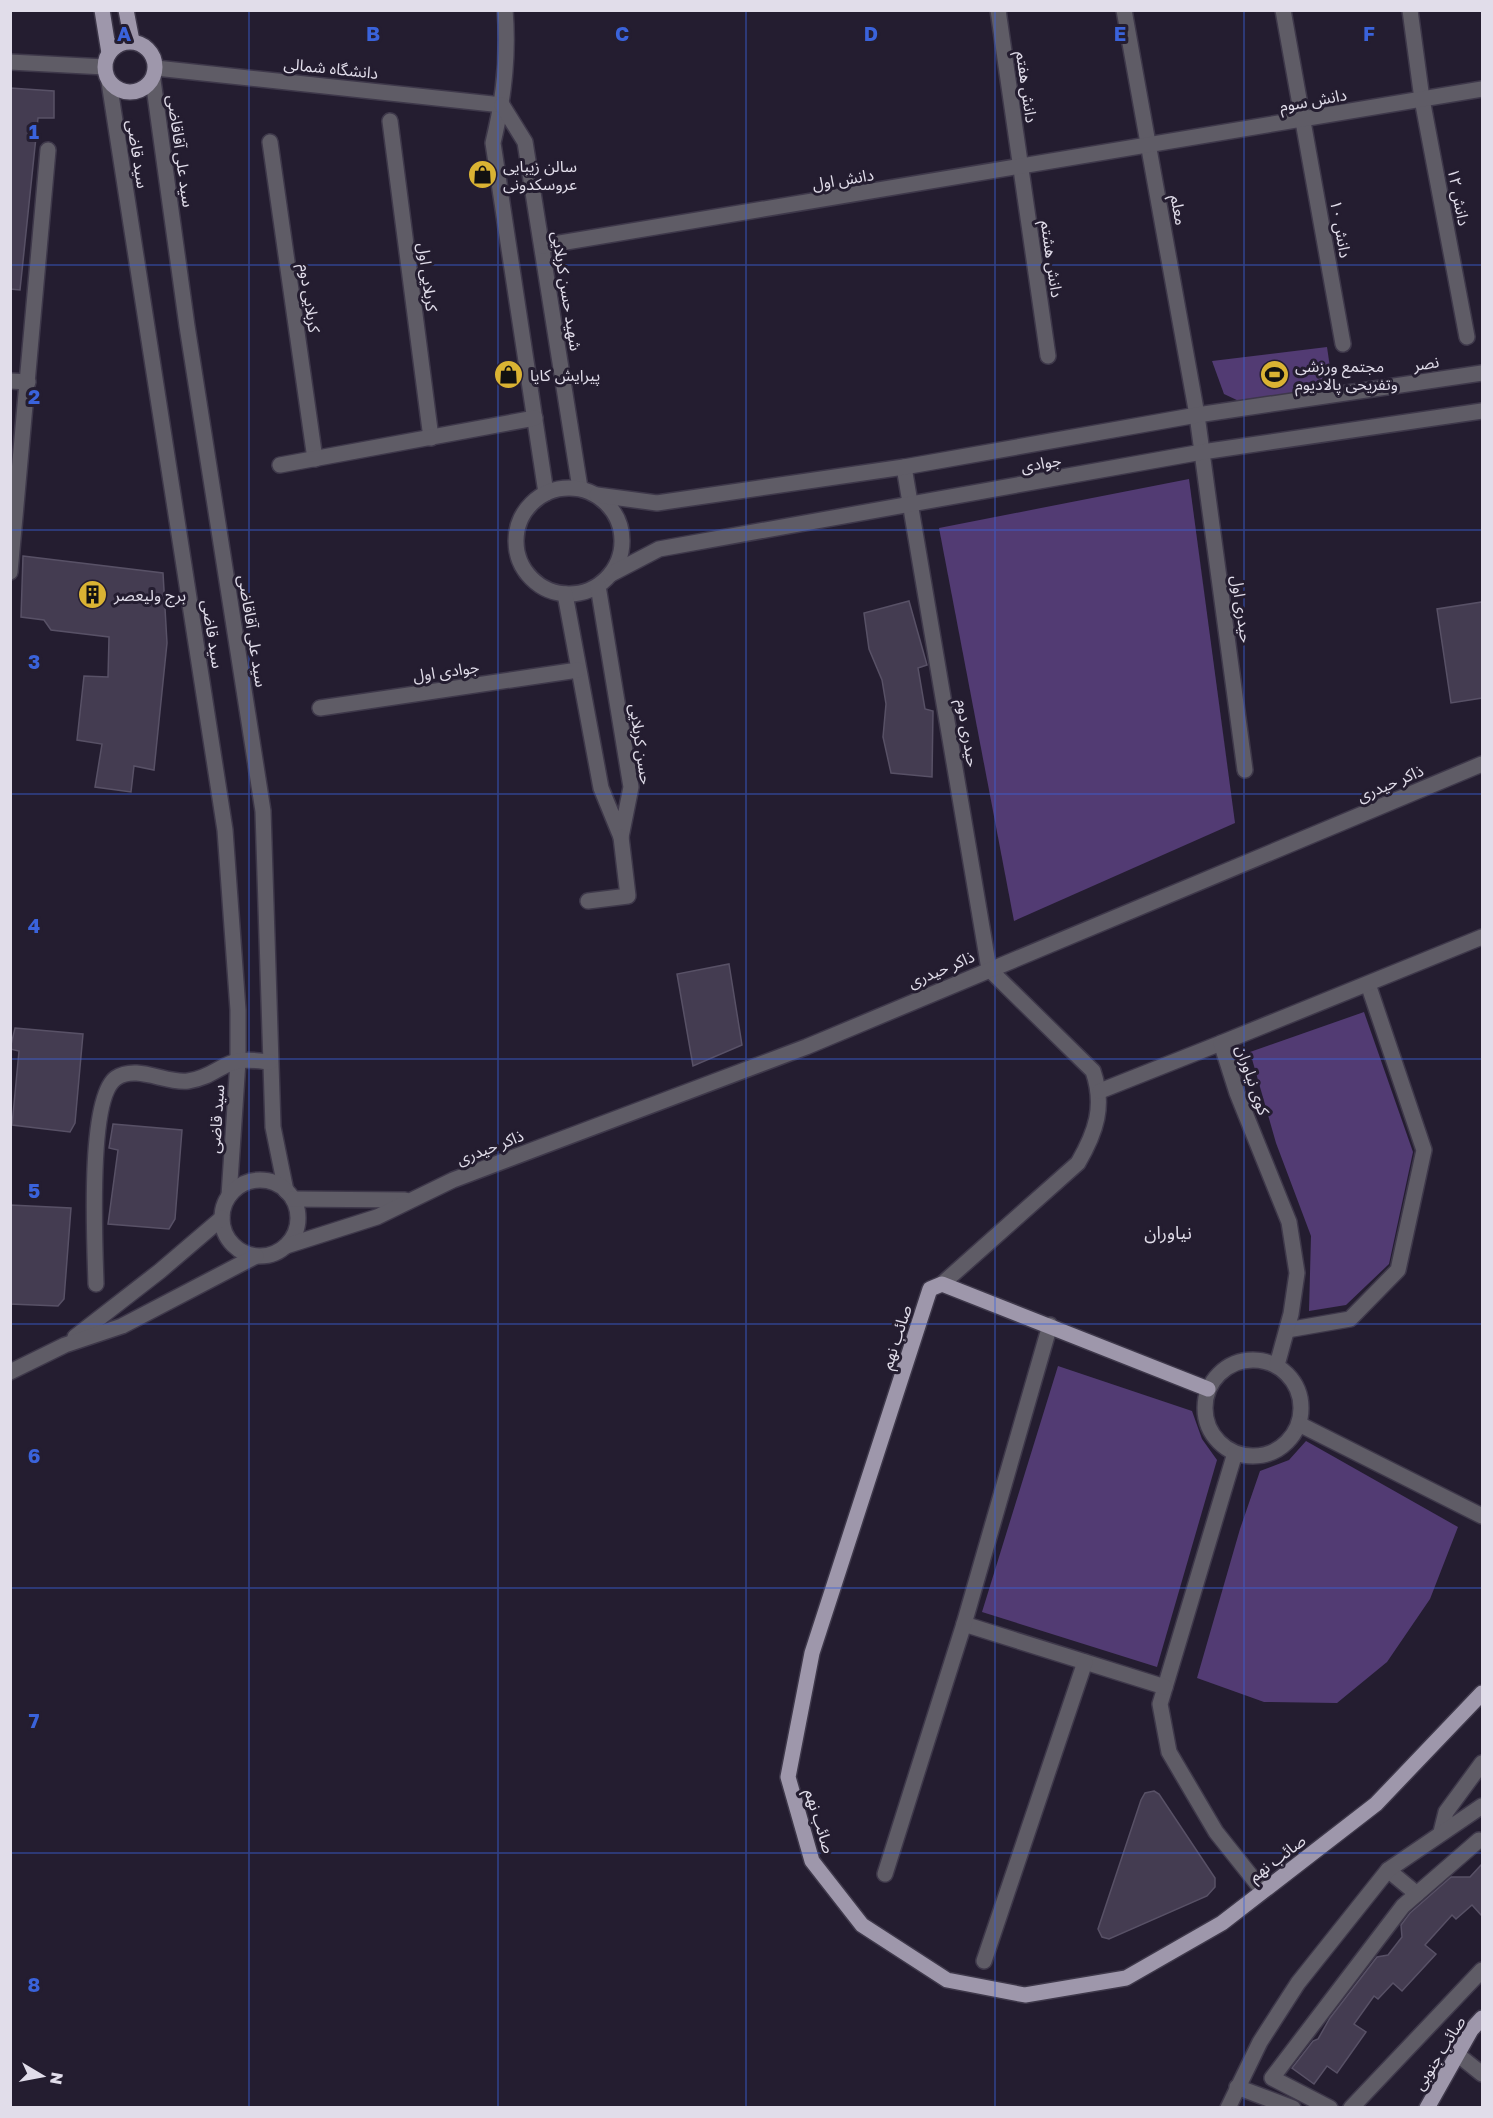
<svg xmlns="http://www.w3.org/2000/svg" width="1493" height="2118" font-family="'Golos Text','Noto Sans Arabic',sans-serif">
	<rect width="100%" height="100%" fill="#241d30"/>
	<g fill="#523b73">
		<polygon points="1327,347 1333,388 1241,402 1224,394 1212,361"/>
		<polygon points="1189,479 1235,823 1014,921 939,528"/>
		<polygon points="1364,1012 1413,1152 1389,1264 1346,1305 1309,1311 1311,1236 1276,1143 1250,1052"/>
		<polygon points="1058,1366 1192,1411 1202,1439 1217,1460 1157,1667 982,1612"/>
		<polygon points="1306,1441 1458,1527 1430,1599 1387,1662 1337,1703 1264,1702 1197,1678 1240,1529 1260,1471 1289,1460"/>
	</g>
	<g fill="#443c51" stroke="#585166" stroke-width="1.5">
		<polygon points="10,88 54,91 54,118 38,118 20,290 10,289"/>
		<polygon points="23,556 163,573 167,643 154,770 134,766 131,792 95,787 102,744 77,740 84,676 108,677 109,637 51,630 44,620 21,617"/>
		<polygon points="909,601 927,665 918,668 925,709 933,711 932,777 891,773 883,737 886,704 882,680 869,649 864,613"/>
		<polygon points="1482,602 1482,698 1451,703 1437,609"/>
		<polygon points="729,964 742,1045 693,1066 677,974"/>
		<polygon points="15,1028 83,1034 75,1123 70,1132 12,1125 19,1051 10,1049"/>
		<polygon points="113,1124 182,1130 175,1219 169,1229 108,1224 118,1150 109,1148"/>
		<polygon points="10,1205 71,1208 64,1299 58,1306 10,1304"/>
		<polygon points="1154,1791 1159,1794 1215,1878 1215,1887 1207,1896 1109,1939 1102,1937 1098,1929 1141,1800 1145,1793"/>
		<polygon points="1482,1864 1482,1916 1472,1905 1456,1919 1452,1915 1425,1945 1436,1954 1402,1991 1393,1983 1378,1999 1374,1996 1354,2024 1366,2032 1337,2073 1327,2066 1314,2084 1292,2068 1313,2041 1318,2039 1330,2018 1377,1957 1388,1955 1402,1937 1401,1925 1410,1913 1451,1877 1470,1877"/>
	</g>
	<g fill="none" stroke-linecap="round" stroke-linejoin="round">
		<defs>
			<g id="minor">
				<path d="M505,10c4,46 -1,88 -12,133l53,350"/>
				<polyline points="998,10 1048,356"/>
				<polyline points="1124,10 1197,415 1245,770"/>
				<polyline points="1283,10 1343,344"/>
				<polyline points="1410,10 1422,99 1467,337"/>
				<polyline points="10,62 105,67"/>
				<polyline points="156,68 502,105"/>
				<polyline points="153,80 187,326 263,811 273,1127 286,1191"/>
				<polyline points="109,82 225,830 238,1010 238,1061 229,1196"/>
				<polyline points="502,105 525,142 580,488"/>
				<polyline points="390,121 431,438"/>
				<polyline points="270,142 315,459"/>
				<polyline points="542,246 1482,89"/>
				<polyline points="10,381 28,382"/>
				<polyline points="280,465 535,418"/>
				<path d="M904,467l85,502 104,102c12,35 3,61 -15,92l-136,121"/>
				<circle cx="569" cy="541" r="53"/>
				<polyline points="597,495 657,503 904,467 1197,415 1482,373"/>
				<polyline points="10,572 48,150"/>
				<polyline points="611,574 659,549 1202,452 1482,411"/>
				<polyline points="565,594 601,788 621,837 631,787 598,586"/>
				<polyline points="320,708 578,670"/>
				<polyline points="588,901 628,896 621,837"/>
				<polyline points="1100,1091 1221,1043"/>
				<circle cx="260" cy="1218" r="38"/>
				<polyline points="293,1199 405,1200"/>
				<polyline points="286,1246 377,1217 453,1180 806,1047 1482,764"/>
				<path d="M96,1284c-1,-36 -9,-186 20,-206 21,-14 50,6 72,3 23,-3 33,-17 50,-20 10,-2 22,0 32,1"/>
				<polyline points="1287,1330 1350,1319 1398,1270 1424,1150 1368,984"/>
				<polyline points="75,1337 160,1271 222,1218"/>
				<circle cx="1253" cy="1408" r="48"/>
				<polyline points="1277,1365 1291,1314 1297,1273 1289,1222 1237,1093 1221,1043 1482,937"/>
				<polyline points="10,1372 65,1345 122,1326 256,1256"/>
				<polyline points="1299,1424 1482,1516"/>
				<polyline points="1235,1453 1160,1704 1169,1752 1216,1832 1263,1891"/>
				<polyline points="964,1624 1165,1687"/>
				<polyline points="1441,1832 1446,1812 1482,1763"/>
				<polyline points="1388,1870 1417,1894"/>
				<polyline points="885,1874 964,1624 1050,1325"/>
				<polyline points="984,1961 1085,1662"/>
				<polyline points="1457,2054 1482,2074"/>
				<polyline points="1237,2087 1293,2108"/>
				<polyline points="1228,2108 1260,2042 1298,1983 1388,1870 1482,1806"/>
				<polyline points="1330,2108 1272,2078 1403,1906 1479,1840"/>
				<polyline points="1351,2108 1482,1970"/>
			</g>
			<g id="major">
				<polyline points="102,10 109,53"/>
				<polyline points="126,10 132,41"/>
				<circle cx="130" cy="67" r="25"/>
				<polyline points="1208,1389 942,1284 930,1289 812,1653 788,1777 812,1861 862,1925 947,1980 1025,1995 1126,1978 1222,1923 1376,1804 1482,1693"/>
				<polyline points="1427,2108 1471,2030 1482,2018"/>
			</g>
		</defs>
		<use href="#minor" stroke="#3e384a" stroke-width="18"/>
		<use href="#major" stroke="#3e384a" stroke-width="18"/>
		<use href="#minor" stroke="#5f5c66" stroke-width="15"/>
		<use href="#major" stroke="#9e97ab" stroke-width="15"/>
	</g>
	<path fill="none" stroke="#3a63db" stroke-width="1.5" stroke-opacity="0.55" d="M249,10v2098M498,10v2098M746,10v2098M995,10v2098M1244,10v2098M10,265h1472M10,530h1472M10,794h1472M10,1059h1472M10,1324h1472M10,1588h1472M10,1853h1472"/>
	<defs>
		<symbol id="shop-disc" viewBox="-11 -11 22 22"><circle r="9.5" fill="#dab333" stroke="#241d30"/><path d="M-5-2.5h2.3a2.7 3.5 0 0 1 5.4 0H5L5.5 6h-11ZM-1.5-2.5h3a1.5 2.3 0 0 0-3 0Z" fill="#111"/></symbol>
		<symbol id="stadium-disc" viewBox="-11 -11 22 22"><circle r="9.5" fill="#dab333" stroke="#241d30"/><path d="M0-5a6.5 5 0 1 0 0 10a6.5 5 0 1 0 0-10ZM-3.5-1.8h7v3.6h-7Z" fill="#111"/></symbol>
		<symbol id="building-disc" viewBox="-11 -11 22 22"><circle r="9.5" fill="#dab333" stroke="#241d30"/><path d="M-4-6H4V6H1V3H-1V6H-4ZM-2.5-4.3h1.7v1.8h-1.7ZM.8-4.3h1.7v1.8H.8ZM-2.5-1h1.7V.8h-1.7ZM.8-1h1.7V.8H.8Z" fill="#111"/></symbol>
	</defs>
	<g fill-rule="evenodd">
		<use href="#shop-disc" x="466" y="158" width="33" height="33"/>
		<use href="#shop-disc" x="492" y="358" width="33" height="33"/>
		<use href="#stadium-disc" x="1258" y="358" width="33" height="33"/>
		<use href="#building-disc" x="76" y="578" width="33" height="33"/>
	</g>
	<g text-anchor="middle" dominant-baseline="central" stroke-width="6" stroke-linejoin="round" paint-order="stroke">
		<g font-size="16" fill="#e1ddea" stroke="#241d30">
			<text transform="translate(331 68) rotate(6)">دانشگاه شمالی</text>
			<text transform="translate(1027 87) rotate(82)">دانش هفتم</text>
			<text transform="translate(1313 100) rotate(-10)">دانش سوم</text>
			<text transform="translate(181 151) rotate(82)">سید علی آقاقاضی</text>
			<text transform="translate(138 154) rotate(81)">سید قاضی</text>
			<text transform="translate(843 179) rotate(-9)">دانش اول</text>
			<text transform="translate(1459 197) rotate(79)">دانش ۱۲</text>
			<text transform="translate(1179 210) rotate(80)">معلم</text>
			<text transform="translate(1341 229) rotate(80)">دانش ۱۰</text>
			<text transform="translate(1052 259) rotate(82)">دانش هشتم</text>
			<text transform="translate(428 277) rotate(83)">کربلایی اول</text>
			<text transform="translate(567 291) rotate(81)">شهید حسن کربلایی</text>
			<text transform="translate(310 298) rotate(82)">کربلایی دوم</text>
			<text transform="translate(1426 363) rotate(-9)">نصر</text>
			<text transform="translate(1041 463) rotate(-10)">جوادی</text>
			<text transform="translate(1242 609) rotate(82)">حیدری اول</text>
			<text transform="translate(253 631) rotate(81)">سید علی آقاقاضی</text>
			<text transform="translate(213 634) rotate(81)">سید قاضی</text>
			<text transform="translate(446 671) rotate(-8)">جوادی اول</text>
			<text transform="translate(968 733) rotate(81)">حیدری دوم</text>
			<text transform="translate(641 744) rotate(82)">حسن کربلایی</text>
			<text transform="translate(1390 783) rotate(-23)">ذاکر حیدری</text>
			<text transform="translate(941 969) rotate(-23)">ذاکر حیدری</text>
			<text transform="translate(1253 1080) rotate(71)">کوی نیاوران</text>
			<text transform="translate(216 1119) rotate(-86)">سید قاضی</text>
			<text transform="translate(490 1147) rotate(-21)">ذاکر حیدری</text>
			<text transform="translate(896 1337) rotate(-72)">صائب نهم</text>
			<text transform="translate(820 1821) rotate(73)">صائب نهم</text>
			<text transform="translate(1277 1858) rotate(-37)">صائب نهم</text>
			<text transform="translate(1439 2053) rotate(-58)">صائب جنوبی</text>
		</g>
		<g font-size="16" fill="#e1ddea" stroke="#241d30" text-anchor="start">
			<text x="503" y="166">سالن زیبایی<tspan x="503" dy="18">عروسکدونی</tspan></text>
			<text x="1295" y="366">مجتمع ورزشی<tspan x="1295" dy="18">وتفریحی پالادیوم</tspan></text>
			<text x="530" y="375">پیرایش کایا</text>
			<text x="114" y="595">برج ولیعصر</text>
		</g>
		<g font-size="18" fill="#e1ddea" stroke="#241d30">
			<text x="1168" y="1232">نیاوران</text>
		</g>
	</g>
	<g font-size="20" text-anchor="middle" font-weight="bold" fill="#3a63db" stroke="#241d30" stroke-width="6" stroke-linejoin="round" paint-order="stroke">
		<text x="124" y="41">A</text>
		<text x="373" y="41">B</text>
		<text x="622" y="41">C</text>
		<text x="871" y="41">D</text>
		<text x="1120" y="41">E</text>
		<text x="1369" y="41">F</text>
		<text x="34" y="139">1</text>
		<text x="34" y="404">2</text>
		<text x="34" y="669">3</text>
		<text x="34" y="933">4</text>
		<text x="34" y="1198">5</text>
		<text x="34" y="1463">6</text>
		<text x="34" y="1728">7</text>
		<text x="34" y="1992">8</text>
	</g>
	<rect width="1493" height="2118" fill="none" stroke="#e1ddea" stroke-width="24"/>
	<g transform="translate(42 2076) rotate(100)" stroke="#241d30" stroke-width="4.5" paint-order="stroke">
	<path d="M0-4.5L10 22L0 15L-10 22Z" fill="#e1ddea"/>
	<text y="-9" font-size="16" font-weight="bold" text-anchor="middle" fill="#e1ddea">N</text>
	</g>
</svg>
